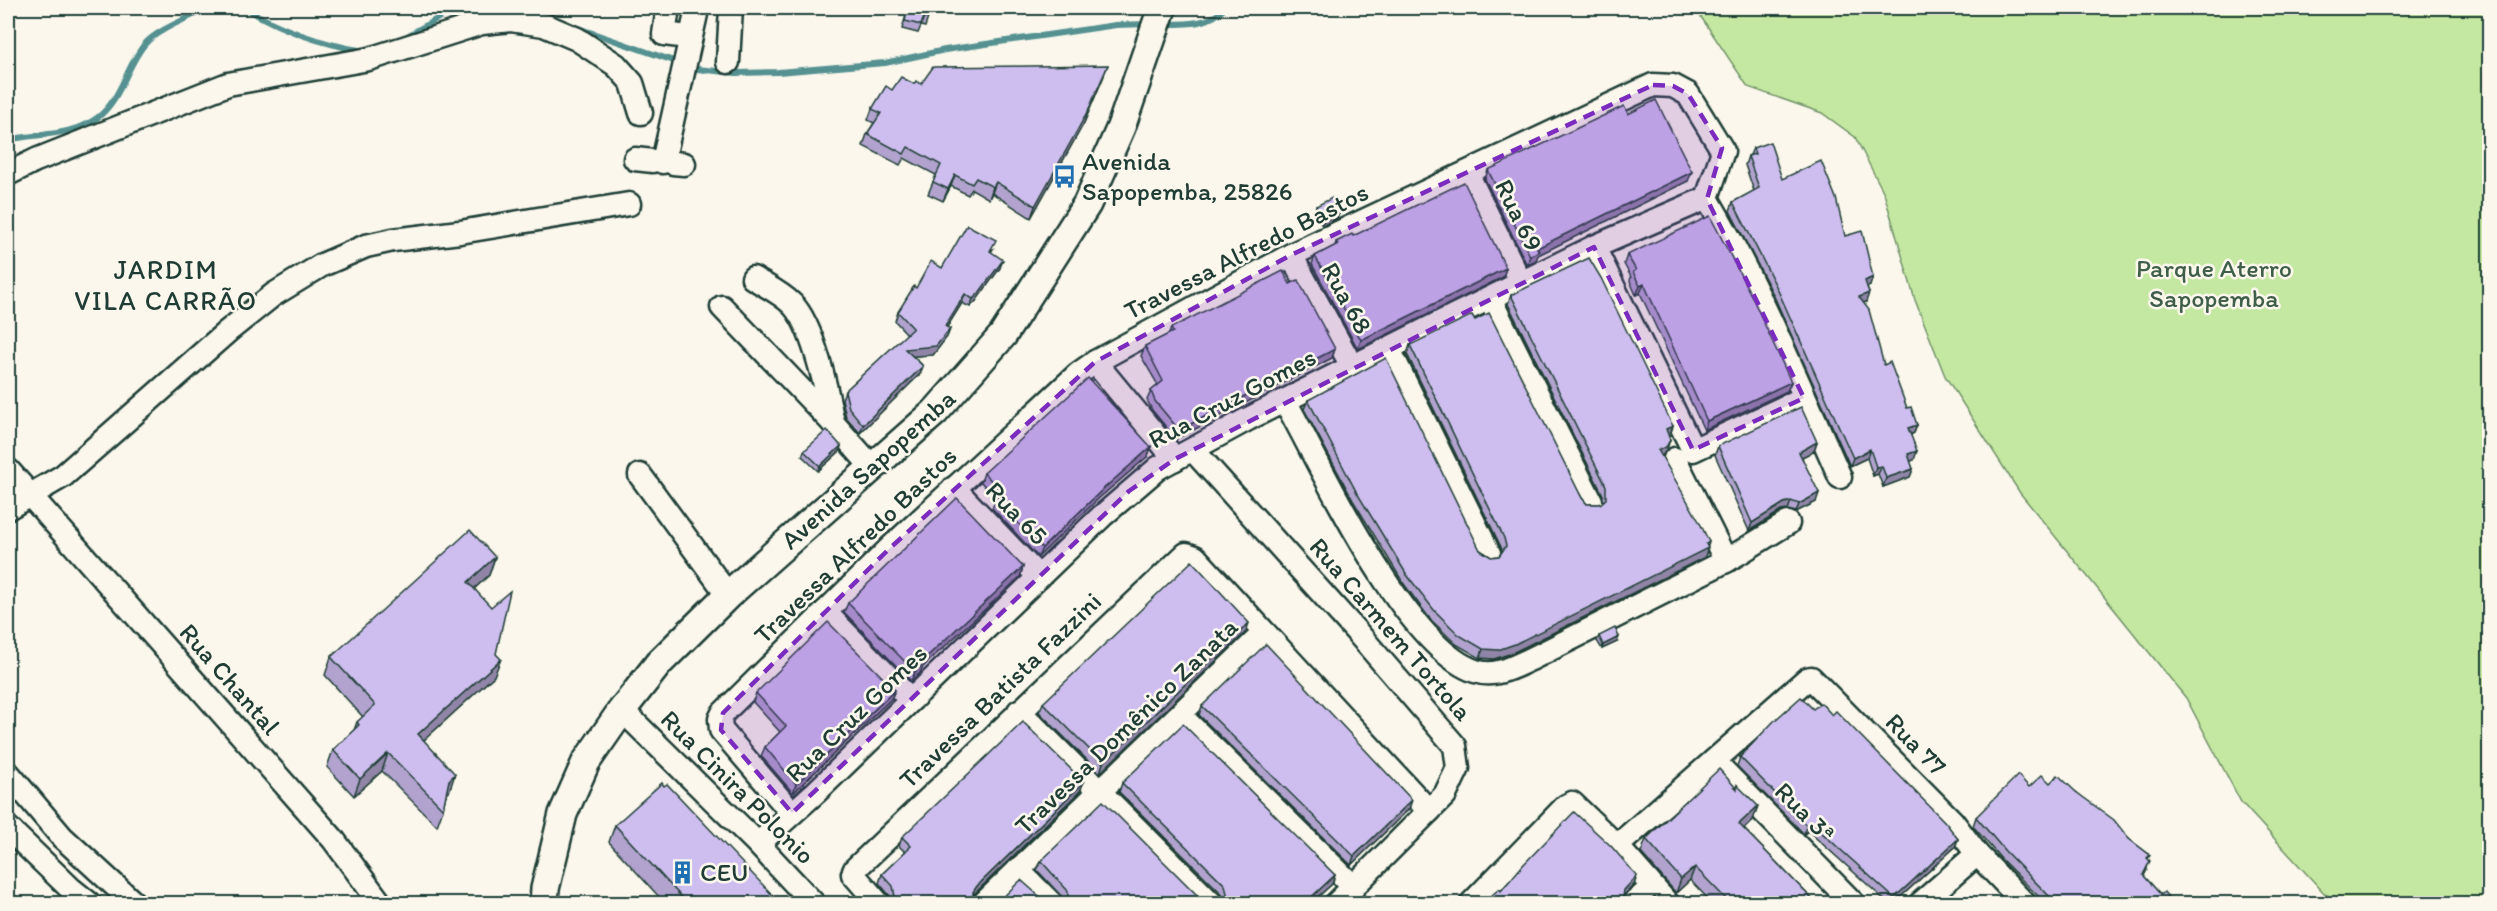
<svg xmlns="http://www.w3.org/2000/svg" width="2497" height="911" font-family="Itim,sans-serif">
	<rect width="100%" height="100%" fill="#fbf7ec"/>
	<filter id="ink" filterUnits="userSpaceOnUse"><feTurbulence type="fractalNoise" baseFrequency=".0167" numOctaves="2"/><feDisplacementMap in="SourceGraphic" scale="12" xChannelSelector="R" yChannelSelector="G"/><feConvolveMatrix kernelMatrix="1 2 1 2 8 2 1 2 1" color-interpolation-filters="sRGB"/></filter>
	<g filter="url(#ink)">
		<polygon fill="#c4e8a1" stroke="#72926a" stroke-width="1.5" points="1695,8 2489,8 2489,903 2339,903 2325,894 2241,802 2186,698 2020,493 1945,376 1915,300 1884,193 1855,137 1822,113 1748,87"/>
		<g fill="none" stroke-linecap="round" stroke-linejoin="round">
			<g stroke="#549191" stroke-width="6">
				<path d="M245,8c36,22 77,36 119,43"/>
				<polyline points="524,8 546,15"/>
				<path d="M1164,24c21,0 47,1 60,-16"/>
				<polyline points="578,28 697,69 736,73 778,72 885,63 945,50 1116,25 1148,24"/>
				<polyline points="407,36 456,8"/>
				<path d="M8,140c28,-7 63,-3 89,-22 24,-18 29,-51 47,-73 12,-15 47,-28 64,-37"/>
			</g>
			<defs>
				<g id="minor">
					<polyline points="668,8 664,34 680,36"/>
					<polyline points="728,62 731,8"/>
					<polyline points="635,159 653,161"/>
					<polyline points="663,162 696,14"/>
					<polyline points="673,163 684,164"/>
					<polyline points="1467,173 1521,283"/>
					<polyline points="8,174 36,160 228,84 369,59 482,23 511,20 544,25 577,39 616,65 632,83 641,113"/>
					<path d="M1707,198c52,88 91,185 133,279"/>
					<polyline points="1594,247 1693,450 1804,398"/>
					<polyline points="1291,255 1353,368"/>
					<path d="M753,278c13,8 28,15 39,26 22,22 35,88 41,119"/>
					<polyline points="1490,299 1591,501"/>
					<polyline points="722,307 833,423 873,468"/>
					<polyline points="1389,349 1489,553"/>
					<polyline points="1095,362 1175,459"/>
					<path d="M1285,401c37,66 118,245 190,270 20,7 38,-4 56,-12l195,-98 -51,-102"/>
					<polyline points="1193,450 1356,631 1455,746 1458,768 1445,795 1336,904"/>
					<polyline points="8,470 333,839 381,904"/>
					<polyline points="640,475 728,595"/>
					<polyline points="954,488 1039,577"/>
					<polyline points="8,508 63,476 228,331 273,295 322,265 366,246 393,240 460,232 629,204"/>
					<polyline points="1726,561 1788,523"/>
					<polyline points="825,612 911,700"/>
					<polyline points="622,710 758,844 814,904"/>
					<polyline points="1019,711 1212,904"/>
					<polyline points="1180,715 1354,887"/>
					<polyline points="1714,761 1854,904"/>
					<polyline points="8,773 62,837 135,904"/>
					<polyline points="8,828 70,888 90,904"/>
					<polyline points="758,844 816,792 1102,516 1158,468 1248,419 1443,321 1594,247 1707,198 1723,151 1688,94 1673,86 1653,85 1291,255 1095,362 1078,374 889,549 723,713 720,719 721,730 792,813"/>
					<polyline points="1617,846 1807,679 1811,678 1953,822 1977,854"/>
					<polyline points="1018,870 1052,904"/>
					<polyline points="879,904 853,874 855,869 1186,554 1195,557 1429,811"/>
					<polyline points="983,904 1264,633"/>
					<polyline points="1471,904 1566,806 1572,803 1617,846 1668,904"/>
					<polyline points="1633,904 1652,887"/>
					<polyline points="1920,904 1977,854 2025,904"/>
				</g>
				<polyline id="major" points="544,904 545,889 563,814 586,762 622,710 659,663 728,595 935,412 1003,335 1087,204 1121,127 1162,8"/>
			</defs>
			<use href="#minor" stroke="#1f3d34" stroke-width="27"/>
			<use href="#major" stroke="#1f3d34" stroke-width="32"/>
			<use href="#minor" stroke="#fbf7ec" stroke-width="22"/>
			<use href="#major" stroke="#fbf7ec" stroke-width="27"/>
		</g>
		<g fill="#b1a3ce" stroke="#1f3d34" stroke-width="1.5">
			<polygon points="908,8 928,18 925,27 921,26 918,33 902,29"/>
			<polygon points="1104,76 1084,123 1031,218 992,193 989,199 972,189 968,195 951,186 943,201 928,194 936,175 904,158 900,165 863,146 867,134 874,123 868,120 872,109 892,90 914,84 921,84"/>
			<polygon points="1628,114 1688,181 1538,255 1536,260 1527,265 1485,179 1488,170"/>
			<polygon points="1753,148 1782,179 1845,236 1870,286 1867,287 1866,302 1863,303 1884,365 1907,408 1917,425 1914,433 1911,435 1914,460 1910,461 1913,469 1910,477 1883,487 1878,474 1873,476 1867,458 1850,466 1773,294 1730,211 1733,202 1754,191 1745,165 1748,156 1750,155"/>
			<polygon points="1316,206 1337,218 1322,226 1315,211"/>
			<polygon points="1353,236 1506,268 1503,277 1358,349 1312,264 1315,256 1335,246 1336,242"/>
			<polygon points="993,249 991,252 1000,268 976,301 970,307 962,303 947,327 950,329 947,337 933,355 913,356 923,366 920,374 860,433 846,417 842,399 845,391 907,334 895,321 898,312 916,288 942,268"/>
			<polygon points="1627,255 1791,382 1787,391 1704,430 1640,293 1636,295 1630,281 1631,277 1624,264"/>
			<polygon points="1290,284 1335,349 1332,358 1176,439 1152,410 1147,400 1151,391 1158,385 1141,356 1145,346 1169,334 1171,328"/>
			<polygon points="1511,295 1673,426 1670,435 1668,436 1667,449 1662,456 1707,547 1705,557 1512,653 1494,659 1480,658 1456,644 1430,619 1404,584 1354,502 1304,409 1308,400 1480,550 1491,557 1499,556 1502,551 1501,547 1407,354 1410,345 1475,320 1582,498 1587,504 1600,504 1603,502 1603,495 1508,304"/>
			<polygon points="1718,446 1814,451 1802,457 1816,502 1796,512 1788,510 1781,511 1749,531 1715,455"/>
			<polygon points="1151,447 1148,456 1098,499 1038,557 992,508 996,499 981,482 984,473"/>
			<polygon points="804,451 840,451 818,471 802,456"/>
			<polygon points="495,557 489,575 474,589 496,654 494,676 424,740 449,792 446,794 443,809 437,826 382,771 354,796 327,767 333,750 354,730 357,722 363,717 325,675 331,657"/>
			<polygon points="1023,567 1020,577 931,659 922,668 920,673 911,681 844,612 848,603"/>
			<polygon points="1246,632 1100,773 1039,712 1043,703"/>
			<polygon points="1599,636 1617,642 1602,649 1597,641"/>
			<polygon points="895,690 891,699 793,793 761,756 765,747 780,732 753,702 756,693"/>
			<polygon points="1202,706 1409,809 1351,865 1199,715"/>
			<polygon points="1813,709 1832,715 1958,839 1955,847 1894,903 1888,903 1808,831 1804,834 1737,766 1740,757"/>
			<polygon points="1122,783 1335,875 1332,884 1311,903 1224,903 1222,894 1119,792"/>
			<polygon points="2050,783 2076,792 2129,839 2150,855 2148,859 2147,870 2144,876 2161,895 2173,903 2045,903 2002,860 1973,826 1976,817 2029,787"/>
			<polygon points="1737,785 1753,820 1744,829 1816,903 1712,903 1690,880 1676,893 1641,853 1646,839 1736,788"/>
			<polygon points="664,786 780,903 613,903 662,900 609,842 615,825"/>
			<polygon points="1080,791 973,895 973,899 978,903 891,903 890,896 879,883 882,874 905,852 899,846 902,837"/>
			<polygon points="1041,861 1205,903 1065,903 1065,900 1037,870"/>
		</g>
		<g fill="#9085a7" stroke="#1f3d34" stroke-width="1.5">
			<polygon points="1064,8 1085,8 1063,11"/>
			<polygon points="1108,65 1084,123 1031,218 1035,206"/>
			<polygon points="1692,172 1688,181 1538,255 1536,260 1527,265 1530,256 1537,248"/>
			<polygon points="955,175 951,186 943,201 948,189"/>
			<polygon points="996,182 992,193 989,199 993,187"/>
			<polygon points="1339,214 1337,218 1322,226 1323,221"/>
			<polygon points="1003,260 1000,268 976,301 970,307 973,299"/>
			<polygon points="1506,268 1503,277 1358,349 1361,340"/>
			<polygon points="1873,277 1870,286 1862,290 1865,281"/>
			<polygon points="1644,284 1640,293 1636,295 1640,286"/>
			<polygon points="1869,293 1866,302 1856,306 1859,297"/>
			<polygon points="965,294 962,303 942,335 945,326"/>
			<polygon points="950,329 947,337 933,355 901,357 905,349"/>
			<polygon points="1335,349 1332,358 1176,439 1179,430"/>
			<polygon points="923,366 920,374 860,433 863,425"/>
			<polygon points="1791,382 1787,391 1704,430 1707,421"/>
			<polygon points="1917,425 1914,433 1905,437 1908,428"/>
			<polygon points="1673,426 1670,435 1662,438 1666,429"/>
			<polygon points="1670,440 1667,449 1662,456 1655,459 1658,450"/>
			<polygon points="1817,442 1814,451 1796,460 1799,452"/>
			<polygon points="841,446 840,451 818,471 820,466"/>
			<polygon points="1151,447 1148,456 1098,499 1038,557 1042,548 1102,490"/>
			<polygon points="1870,449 1867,458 1850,466 1853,458"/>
			<polygon points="1917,451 1914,460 1905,463 1908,454"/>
			<polygon points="1882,466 1878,474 1873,476 1876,467"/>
			<polygon points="1913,469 1910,477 1883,487 1886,478"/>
			<polygon points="1819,493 1816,502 1796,512 1799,504"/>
			<polygon points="1791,501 1788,510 1781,511 1749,531 1752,523 1784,503"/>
			<polygon points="1709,542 1705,557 1512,653 1494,659 1480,658 1483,649"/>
			<polygon points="495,557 489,575 462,600 468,582"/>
			<polygon points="1023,567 1020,577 931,659 922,668 920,673 911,681 915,672 922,661"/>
			<polygon points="1249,623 1246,632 1100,773 1103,763"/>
			<polygon points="1619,637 1617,642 1602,649 1603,645"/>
			<polygon points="501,659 494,676 412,751 418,734"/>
			<polygon points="895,690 891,699 793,793 796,784"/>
			<polygon points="388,753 382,771 354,796 360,779"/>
			<polygon points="455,774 449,792 443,798 449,780"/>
			<polygon points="1084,782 1080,791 973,895 973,892 977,886"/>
			<polygon points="1412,800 1409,809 1351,865 1354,856"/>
			<polygon points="1758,806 1753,820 1734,838 1739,824"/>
			<polygon points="1811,823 1808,831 1804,834 1807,826"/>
			<polygon points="1958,839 1955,847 1894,903 1892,903 1894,898"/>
			<polygon points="1695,867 1690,880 1676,893 1681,879"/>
			<polygon points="1335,875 1332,884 1311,903 1305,903"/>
			<polygon points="1637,876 1634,885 1620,899 1624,890"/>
		</g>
		<g fill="#cebeef" stroke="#1f3d34" stroke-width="1.5">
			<polygon points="908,8 931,8 928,18 924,17 921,25 905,21"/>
			<polygon points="1108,65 1088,111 1035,206 996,182 993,187 976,178 972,184 955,175 948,189 933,182 941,165 908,147 904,154 867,134 881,113 872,109 886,86 892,90 901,77 914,84 916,81 921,84 933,67"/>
			<polygon points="1656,100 1692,172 1537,248 1539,251 1530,256 1488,170 1624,106 1628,114"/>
			<polygon points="1770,142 1782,179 1821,161 1836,198 1845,236 1862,231 1873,277 1865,281 1869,293 1859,297 1869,310 1884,365 1890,362 1907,408 1911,407 1917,425 1908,428 1917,451 1908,454 1913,469 1886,478 1882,466 1876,467 1870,449 1853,458 1776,286 1733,202 1759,188 1748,156 1755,154 1753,148"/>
			<polygon points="1464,182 1506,268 1361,340 1315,256 1338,244 1336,242 1352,234 1353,236"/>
			<polygon points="1332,198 1339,214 1323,221 1316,206"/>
			<polygon points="1710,216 1752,297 1791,382 1707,421 1644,284 1640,286 1633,272 1636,270 1627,255"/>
			<polygon points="967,225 996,240 990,251 1003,260 979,293 973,299 965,294 945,326 950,329 936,346 905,349 923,366 863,425 849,408 845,391 913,328 898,312 914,286 916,288 931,261 942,268"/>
			<polygon points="1589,258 1601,278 1673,426 1666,429 1670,440 1666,447 1658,450 1700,523 1709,542 1706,544 1708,548 1515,644 1498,650 1483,649 1459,635 1434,610 1407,575 1357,493 1308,400 1386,358 1480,550 1491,557 1499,556 1506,546 1504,538 1410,345 1472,315 1475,320 1489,313 1582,498 1587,504 1600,504 1606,499 1606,486 1511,295"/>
			<polygon points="1283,271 1290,284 1298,280 1335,349 1179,430 1155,401 1151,391 1163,381 1145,346 1173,332 1171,328"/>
			<polygon points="1088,378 1151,447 1102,490 1042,548 995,499 1003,493 984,473"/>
			<polygon points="1801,407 1817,442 1799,452 1819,493 1799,504 1791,501 1784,503 1752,523 1718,446"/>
			<polygon points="827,430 841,446 820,466 804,451"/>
			<polygon points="957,498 1023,567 934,650 922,661 923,664 915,672 848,603"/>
			<polygon points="470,530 495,557 468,582 491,607 510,591 496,654 501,659 418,734 455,774 449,780 443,809 388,753 360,779 333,750 359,725 357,722 375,705 331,657"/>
			<polygon points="1192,561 1249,623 1103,763 1043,703"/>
			<polygon points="828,622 895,690 796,784 765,747 786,726 756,693"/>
			<polygon points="1615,628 1619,637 1603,645 1599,636"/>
			<polygon points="1266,644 1412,800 1354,856 1202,706"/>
			<polygon points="1801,697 1813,709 1821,703 1832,715 1836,711 1946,823 1958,839 1894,898 1811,823 1807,826 1740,757 1774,721"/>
			<polygon points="1023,722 1084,782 977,886 973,892 973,899 978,903 902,903 895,897 893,886 882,874 911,846 902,837"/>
			<polygon points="1183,724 1335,875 1305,903 1225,903 1228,898 1225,885 1122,783"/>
			<polygon points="1719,769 1737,789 1737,785 1758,806 1739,824 1816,903 1730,903 1695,867 1681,879 1646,839"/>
			<polygon points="2018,775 2029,787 2042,775 2050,783 2058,775 2076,792 2114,820 2129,839 2150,855 2147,858 2150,861 2143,875 2161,895 2164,892 2173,903 2056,903 2005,851 1976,817"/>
			<polygon points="662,783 664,786 667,784 780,903 687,903 615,825"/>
			<polygon points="1103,801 1205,903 1065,903 1068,899 1068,891 1041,861"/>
			<polygon points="1574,812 1611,846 1637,876 1624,890 1623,897 1626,903 1483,903 1499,889 1501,891 1523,865"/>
			<polygon points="1021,880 1047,903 997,903"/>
			<polygon points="635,896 672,902 672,903 613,903 617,900"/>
			<polygon points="1655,897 1661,903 1646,903"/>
		</g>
	</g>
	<path fill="#7b2cbf" fill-opacity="0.2" stroke="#7b2cbf" stroke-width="4.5" stroke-dasharray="12 8" stroke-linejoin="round" d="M1653,85l20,1 15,8 34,54 -15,51 97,199 -111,52 -99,-203 -419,212 -46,32 -337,322 -71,-83 2,-17 166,-164 206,-187 196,-107z"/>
	<defs>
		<symbol id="bus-bare" viewBox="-9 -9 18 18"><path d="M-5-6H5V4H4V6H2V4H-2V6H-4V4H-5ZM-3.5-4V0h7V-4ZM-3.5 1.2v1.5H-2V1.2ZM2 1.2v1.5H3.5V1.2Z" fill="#1f6fb2" stroke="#fbf7ec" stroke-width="2.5" paint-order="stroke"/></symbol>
		<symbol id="building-bare" viewBox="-9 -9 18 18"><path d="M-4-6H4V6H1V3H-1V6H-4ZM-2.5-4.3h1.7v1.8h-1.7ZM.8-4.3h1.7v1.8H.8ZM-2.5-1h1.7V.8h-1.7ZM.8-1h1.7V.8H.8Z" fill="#1f6fb2" stroke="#fbf7ec" stroke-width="2.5" paint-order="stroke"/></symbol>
	</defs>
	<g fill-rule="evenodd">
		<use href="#bus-bare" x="1048" y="160" width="33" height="33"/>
		<use href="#building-bare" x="666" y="856" width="33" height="33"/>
	</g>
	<g text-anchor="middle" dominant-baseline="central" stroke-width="5" stroke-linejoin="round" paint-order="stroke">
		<g font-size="26" fill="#1f3d34" stroke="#fbf7ec" text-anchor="start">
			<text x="1082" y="161">Avenida<tspan x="1082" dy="30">Sapopemba, 25826</tspan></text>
			<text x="700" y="872">CEU</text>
		</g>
		<g font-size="26" fill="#1f3d34" stroke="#fbf7ec">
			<text transform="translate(1519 215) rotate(64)">Rua 69</text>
			<text transform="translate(1246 251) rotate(-27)">Travessa Alfredo Bastos</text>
			<text transform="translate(1347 298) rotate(61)">Rua 68</text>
			<text transform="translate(1232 398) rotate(-28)">Rua Cruz Gomes</text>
			<text transform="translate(868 469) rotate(-42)">Avenida Sapopemba</text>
			<text transform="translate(1017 513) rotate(46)">Rua 65</text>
			<text transform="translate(855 545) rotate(-44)">Travessa Alfredo Bastos</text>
			<text transform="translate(1391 629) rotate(49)">Rua Carmem Tortola</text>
			<text transform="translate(230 679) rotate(49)">Rua Chantal</text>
			<text transform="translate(1000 690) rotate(-44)">Travessa Batista Fazzini</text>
			<text transform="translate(856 713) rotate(-44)">Rua Cruz Gomes</text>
			<text transform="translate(1126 726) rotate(-44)">Travessa Domênico Zanata</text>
			<text transform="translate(1916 744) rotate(46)">Rua 77</text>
			<text transform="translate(738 787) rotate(45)">Rua Cinira Polonio</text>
			<text transform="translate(1805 812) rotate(45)">Rua 3ª</text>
		</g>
		<g font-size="26" fill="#405f4a" stroke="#fbf7ec">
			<text x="2214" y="268">Parque Aterro<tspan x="2214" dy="30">Sapopemba</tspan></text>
		</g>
		<g font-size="27" letter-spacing="1.5" fill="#1f3d34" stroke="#fbf7ec">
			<text x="166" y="269">JARDIM<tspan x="166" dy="31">VILA CARRÃO</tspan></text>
		</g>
	</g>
	<rect width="2497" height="911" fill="none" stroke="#fbf7ec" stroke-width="30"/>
	<rect x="15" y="15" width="2467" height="881" fill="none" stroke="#1f3d34" stroke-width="2" filter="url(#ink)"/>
</svg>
